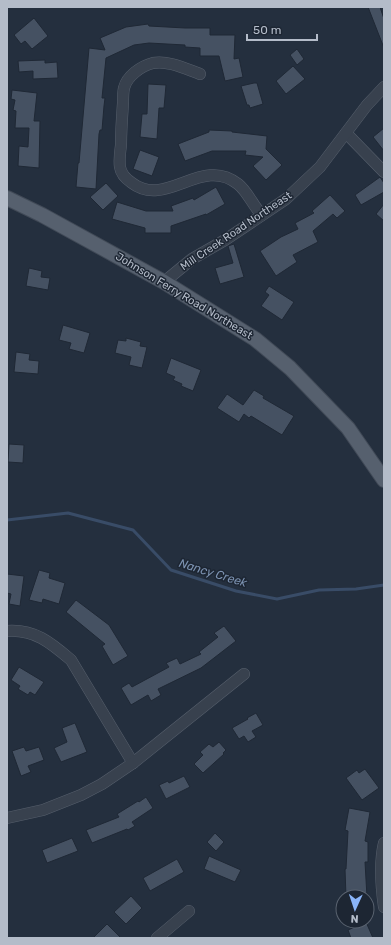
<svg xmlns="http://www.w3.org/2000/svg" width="391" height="945" font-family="Rubik,sans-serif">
	<rect width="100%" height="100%" fill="#242f3e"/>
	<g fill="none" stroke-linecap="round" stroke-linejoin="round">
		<polyline stroke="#394c67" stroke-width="3" points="7,520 68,513 133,530 171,570 236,591 277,599 319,590 356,589 384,585"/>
	</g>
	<g fill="#455162" stroke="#1f2835">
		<polygon points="368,7 380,7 384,19 384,48"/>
		<polygon points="34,18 48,36 32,49 25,41 21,44 14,35"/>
		<polygon points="148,24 149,26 185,28 210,28 210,35 235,35 234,59 239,58 243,77 225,81 219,56 200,56 200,48 185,47 185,45 149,43 134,45 106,58 102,98 105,98 104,106 102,130 100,130 99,134 96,189 76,187 78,163 79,163 89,48 105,50 100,38 126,27"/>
		<polygon points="297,49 304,59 297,65 290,55"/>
		<polygon points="45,60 45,63 57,62 58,78 33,79 33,71 19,72 18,61"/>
		<polygon points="293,66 305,79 286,94 276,81"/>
		<polygon points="254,83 257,83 263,104 250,108 249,105 247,105 241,86"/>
		<polygon points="148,84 166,85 164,108 159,108 157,139 140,137 142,114 147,114"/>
		<polygon points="12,90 37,93 34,121 40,121 39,168 18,166 19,146 28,147 29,128 15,128 16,111 13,110 15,100 11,99"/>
		<polygon points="384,128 384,151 373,137"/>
		<polygon points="209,130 232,131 232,132 267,136 266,149 282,165 266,180 253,166 263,157 245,155 246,151 212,151 185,161 178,144 209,132"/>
		<polygon points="140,150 159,157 152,176 133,169"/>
		<polygon points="380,177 384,183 384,192 361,205 355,195"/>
		<polygon points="106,183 118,196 103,210 90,197"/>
		<polygon points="216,187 225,204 206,215 206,214 171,226 171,233 145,233 145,228 112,219 117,202 146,211 173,211 171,206 193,198 194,200"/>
		<polygon points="330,195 345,211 337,218 333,214 313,231 318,242 293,255 297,262 276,276 260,251 281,237 298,229 295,223 314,213 312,211"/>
		<polygon points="384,204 384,221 376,214"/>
		<polygon points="234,244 244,277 220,284 215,268 233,263 228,246"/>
		<polygon points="29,268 42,271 41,277 50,278 48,290 26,286"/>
		<polygon points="269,286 294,302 282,320 261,306 269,295 265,292"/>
		<polygon points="63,325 90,333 84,353 69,349 71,343 59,340"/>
		<polygon points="126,338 141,342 140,346 147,347 142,368 129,365 131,357 115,353 118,340 126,341"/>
		<polygon points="16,352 30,354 29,360 39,361 38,374 14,372"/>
		<polygon points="171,358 201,370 193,391 181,386 182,384 173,380 175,377 166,373"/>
		<polygon points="254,390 264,396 263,398 294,416 282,435 251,416 249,418 244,414 239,422 217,408 227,394 243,405"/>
		<polygon points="9,444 24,445 23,463 8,462"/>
		<polygon points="39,570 50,573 49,578 65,583 59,604 43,599 42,603 29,600"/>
		<polygon points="7,574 24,576 20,606 9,604 11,594 7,593"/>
		<polygon points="76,600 109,625 128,656 113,665 102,646 105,644 66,612"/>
		<polygon points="224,626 236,641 201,668 158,689 161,695 151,701 148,695 131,705 121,688 129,683 132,687 169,667 166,663 177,658 180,664 201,654 199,652 218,637 214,633"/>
		<polygon points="19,667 44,682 35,695 30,692 28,695 18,689 20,686 11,680"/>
		<polygon points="256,713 263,725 252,731 256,737 248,742 244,736 239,739 232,728 248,719 247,718"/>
		<polygon points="75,723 87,752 61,762 54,748 67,742 62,728"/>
		<polygon points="219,742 226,750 223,753 224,754 203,773 194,764 203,755 200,752 209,744 213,747"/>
		<polygon points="24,747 26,751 39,747 44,760 28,766 31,772 21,776 12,751"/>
		<polygon points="365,769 379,788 362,800 346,778 357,770 359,773"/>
		<polygon points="184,776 190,787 166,799 159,785 168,781 169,783"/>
		<polygon points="146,797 153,808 132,822 135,826 128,830 127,829 92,843 86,830 119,817 117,814 138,801 139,802"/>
		<polygon points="349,808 370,812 365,841 368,842 368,862 365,862 367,897 346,897 345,869 346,869 348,831 345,830"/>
		<polygon points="215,833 224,842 216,851 207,842"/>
		<polygon points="72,838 78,851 47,863 42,850"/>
		<polygon points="209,856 241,870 235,882 204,869"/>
		<polygon points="177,859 184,872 150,891 143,878"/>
		<polygon points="131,896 142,908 126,924 114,912"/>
		<polygon points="366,922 373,938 351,938 348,930"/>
		<polygon points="107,924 121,938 93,938"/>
	</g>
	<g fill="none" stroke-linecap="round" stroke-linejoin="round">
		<defs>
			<g id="minor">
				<path d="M200,74c-14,-5 -32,-14 -47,-11 -12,3 -26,13 -29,25 -1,4 -1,10 -1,15 -1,14 -2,28 -2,42 -1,7 -2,15 -1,22 1,7 6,12 12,16 34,26 70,-28 106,1 10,8 15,22 24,31"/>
				<polyline points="346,133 384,172"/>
				<polyline points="164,282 192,259 225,240 286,199 320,167 367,105 384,87"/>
				<path d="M7,631c28,-2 44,12 64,29l62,103"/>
				<polyline points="7,818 43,810 81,795 102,784 133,763 244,674"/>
				<path d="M384,843c-5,21 -3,43 0,64"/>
				<polyline points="157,938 189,911"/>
			</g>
			<polyline id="major" points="7,198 42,215 164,282 255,339 290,368 348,428 384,480"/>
		</defs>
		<use href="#minor" stroke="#565f6c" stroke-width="12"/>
		<use href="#major" stroke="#414a57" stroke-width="16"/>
		<use href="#minor" stroke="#38414e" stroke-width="11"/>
		<use href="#major" stroke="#56606e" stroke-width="14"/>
	</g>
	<g text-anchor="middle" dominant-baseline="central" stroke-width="3" stroke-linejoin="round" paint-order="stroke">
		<g font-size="11" fill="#b4bcc9" stroke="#1d2633">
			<text transform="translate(236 231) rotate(-34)">Mill Creek Road Northeast</text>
			<text transform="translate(184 296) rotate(31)">Johnson Ferry Road Northeast</text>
		</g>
		<g font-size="12" font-style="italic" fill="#7c92b1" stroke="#1d2633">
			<text transform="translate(213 573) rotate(17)">Nancy Creek</text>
		</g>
	</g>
	<rect width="391" height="945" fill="none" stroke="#b4bcc9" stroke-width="16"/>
	<g transform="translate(355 909) rotate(183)"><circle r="19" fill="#1d2633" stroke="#59626f"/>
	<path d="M0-3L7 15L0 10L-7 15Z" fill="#8ab4f8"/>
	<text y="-6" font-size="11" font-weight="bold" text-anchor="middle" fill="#b4bcc9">N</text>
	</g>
	<path d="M247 34v6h70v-6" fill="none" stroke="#b4bcc9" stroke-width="2"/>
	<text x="253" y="34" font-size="12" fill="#b4bcc9" stroke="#1d2633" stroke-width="3" paint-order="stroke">50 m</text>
</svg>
